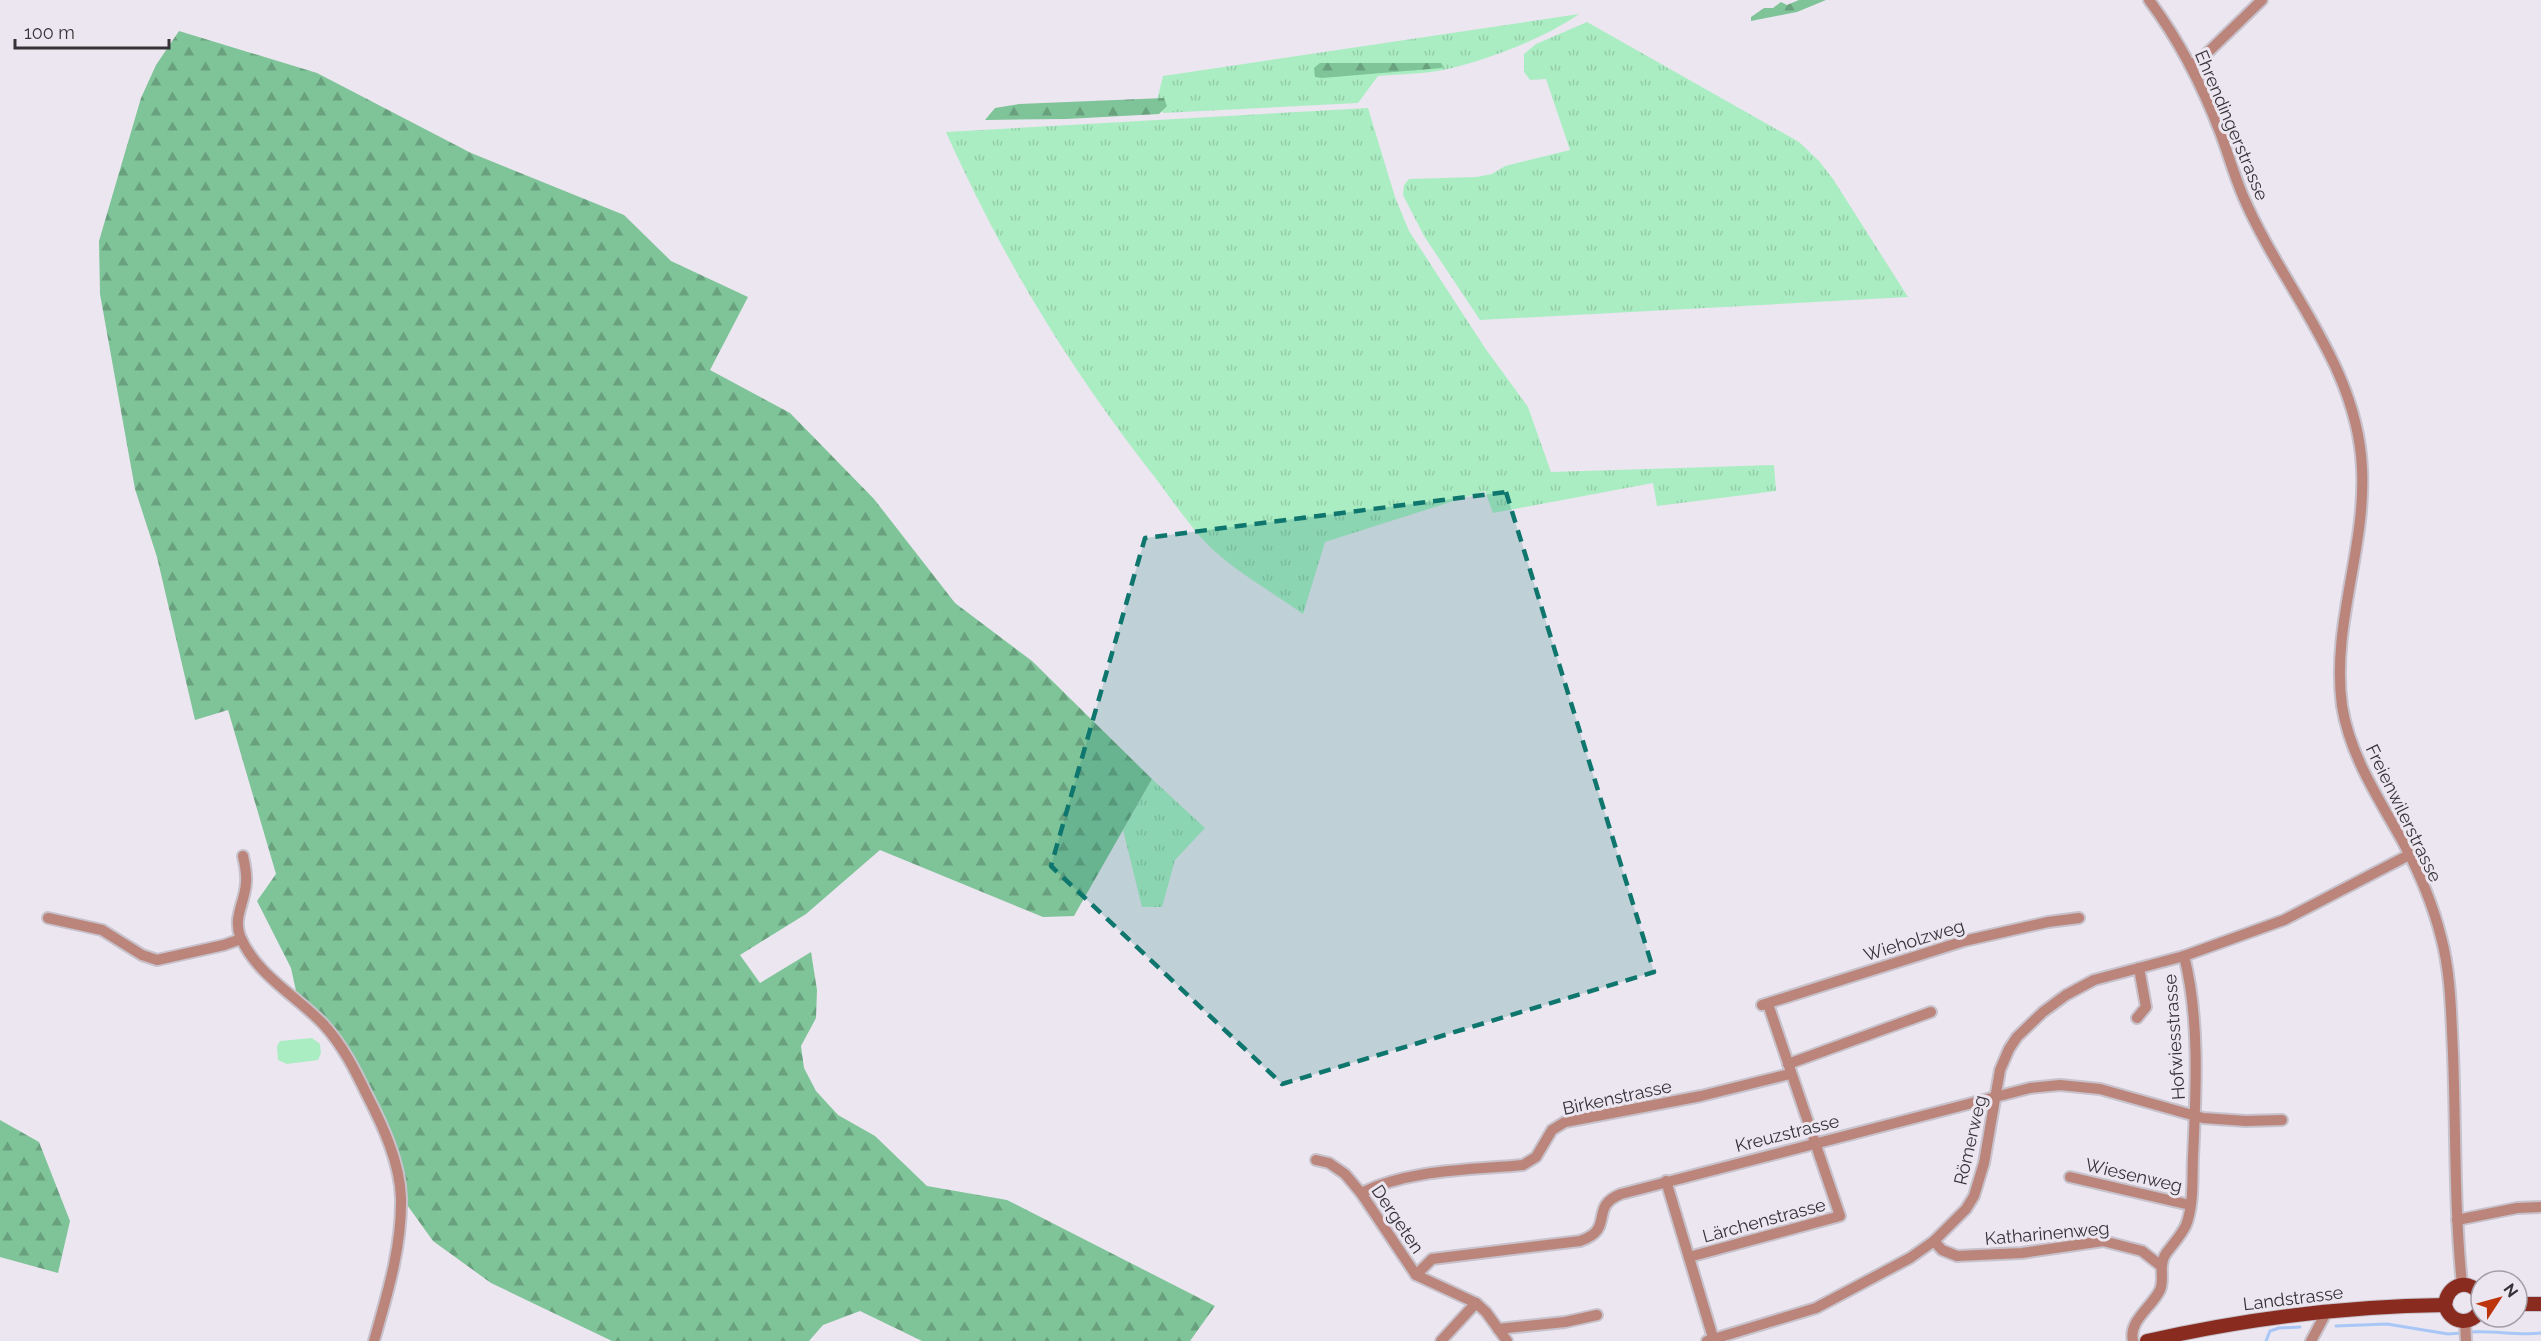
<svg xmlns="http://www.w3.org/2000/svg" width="2541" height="1341" font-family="Raleway,sans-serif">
	<defs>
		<pattern id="grass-tufts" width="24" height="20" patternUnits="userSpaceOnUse" patternTransform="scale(1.5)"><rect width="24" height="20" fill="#abedc3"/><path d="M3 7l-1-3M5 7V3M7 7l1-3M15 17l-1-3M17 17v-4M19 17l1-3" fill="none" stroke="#94cca8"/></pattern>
		<pattern id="forest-firs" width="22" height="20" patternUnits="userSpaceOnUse" patternTransform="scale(1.5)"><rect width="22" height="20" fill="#7fc499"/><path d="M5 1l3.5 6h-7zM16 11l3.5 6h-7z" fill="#69a07e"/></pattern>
	</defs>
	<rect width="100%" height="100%" fill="#ece6f0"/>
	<g fill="url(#grass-tufts)">
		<path d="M1579,14c-34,24 -87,44 -127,54 -24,6 -50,6 -74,8l-20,27 -195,10 -6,-13 6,-24z"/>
		<polygon points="1587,22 1799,142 1819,161 1833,179 1908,297 1480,320 1424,236 1403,195 1404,185 1409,179 1476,177 1492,174 1505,166 1570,150 1546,79 1530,80 1524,72 1524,54 1536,44"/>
		<path d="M1368,108l27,89 14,34 76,117 43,59 23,65 223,-7 2,26 -119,15 -4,-23 -160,30 -8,-22 -160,51 -22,72c-32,-23 -66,-41 -95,-69 -23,-24 -41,-53 -62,-79 -82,-107 -145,-211 -200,-334z"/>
		<polygon points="1152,779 1205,828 1175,860 1162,907 1142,907 1123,830"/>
	</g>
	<g fill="url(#forest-firs)">
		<polygon points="1799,0 1826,0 1797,12 1751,21 1751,17 1764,8 1773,8 1781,2 1787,5"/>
		<polygon points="179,31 317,73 471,153 624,215 671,261 748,297 710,370 790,413 874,499 955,603 1032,661 1152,779 1074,916 1043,917 880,850 806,914 740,955 760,983 811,952 817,990 816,1018 801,1046 804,1068 816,1091 838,1115 875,1136 927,1186 1007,1200 1215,1306 1190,1341 922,1341 860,1311 823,1325 809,1341 612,1341 491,1283 433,1241 405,1202 377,1104 348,1047 296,991 291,968 257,901 276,874 228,710 195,720 157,557 135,489 100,294 99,241 141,98 156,65"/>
		<polygon points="1320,63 1441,63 1443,66 1442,68 1322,78 1315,77 1314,68"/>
		<polygon points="1164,98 1167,106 1159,114 1066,119 985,120 995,108 1019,104"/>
		<polygon points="0,1120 39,1142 70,1221 58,1273 0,1257"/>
	</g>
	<polygon fill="#abedc3" points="312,1038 320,1044 321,1053 318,1060 287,1064 278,1060 277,1046 280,1041"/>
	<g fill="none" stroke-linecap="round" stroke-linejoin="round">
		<g stroke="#a8c7f6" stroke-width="3">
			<polyline points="2336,1326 2387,1324 2448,1334 2462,1333"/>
			<path d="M2469,1332c24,-2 48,4 72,1"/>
			<polyline points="2266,1341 2270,1331 2279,1328 2300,1327"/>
		</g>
		<defs>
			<g id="minor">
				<path d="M2149,0c30,40 53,85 71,132 8,21 14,43 23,64 39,92 115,169 119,273 4,80 -31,157 -20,237 8,50 37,93 61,136 16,30 30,63 38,95 10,37 10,77 12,116 3,77 1,154 9,231"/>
				<polyline points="2191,65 2202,58 2262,0"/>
				<path d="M243,856c2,9 4,18 3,27 -1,19 -13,34 -6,53 15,38 58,61 84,89 19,21 31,45 43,70 16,31 33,68 34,103 1,49 -14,97 -27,143"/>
				<polyline points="48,918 102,930 142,955 157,960 224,945 241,939"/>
				<polyline points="1762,1005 1964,941 2048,922 2079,918"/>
				<polyline points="2137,1018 2146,1007 2139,968"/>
				<polyline points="1788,1064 1931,1012"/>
				<polyline points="1316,1160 1329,1163 1345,1174 1361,1193 1416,1275 1476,1303 1486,1312 1507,1341"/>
				<polyline points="2070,1177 2190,1205"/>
				<polyline points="1666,1181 1714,1341"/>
				<path d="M1361,1193c49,-24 109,-23 162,-28l13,-8 16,-27 13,-8 136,-26 89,-22"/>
				<polyline points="2457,1220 2517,1208 2541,1207"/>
				<polyline points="1934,1241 1942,1250 1957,1256 2022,1253 2103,1241 2142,1251 2161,1266"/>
				<polyline points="1689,1257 1840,1216 1768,1004"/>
				<path d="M1416,1275l16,-16 148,-18c36,-12 8,-34 41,-47l409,-106 30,-3 40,4 103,29 43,3 36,-1"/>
				<polyline points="2465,1321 2466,1341"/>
				<polyline points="1498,1329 1565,1322 1597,1315"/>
				<polyline points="1441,1341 1476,1303"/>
				<polyline points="1707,1341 1816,1308 1910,1258 1934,1241 1966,1209 1974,1196 1984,1163 2000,1070 2009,1049 2017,1037 2043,1012 2066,995 2094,980 2184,956 2284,920 2409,855"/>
				<path d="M2133,1341c-5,-20 19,-34 27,-51 5,-12 -2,-23 5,-35 7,-10 16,-19 21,-30 8,-20 6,-47 7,-68 3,-64 7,-139 -9,-201"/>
				<polyline points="2311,1341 2327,1311"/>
			</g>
			<g id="major">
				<path d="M2481,1297c-10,-20 -34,-14 -36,8 5,19 27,22 36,4"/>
				<polyline points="2517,1304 2541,1304"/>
				<path d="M2147,1341c98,-22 197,-35 298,-36"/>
			</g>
		</defs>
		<use href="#minor" stroke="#c7c2cb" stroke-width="14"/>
		<use href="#major" stroke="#c7c2cb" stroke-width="16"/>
		<use href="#minor" stroke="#bb857b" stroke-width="10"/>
		<use href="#major" stroke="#892b1f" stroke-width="14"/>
	</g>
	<path fill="#0f766e" fill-opacity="0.2" stroke="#0f766e" stroke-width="4.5" stroke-dasharray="12 8" stroke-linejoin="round" d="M1506,492l148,480 -372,112 -231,-218 94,-328z"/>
	<g text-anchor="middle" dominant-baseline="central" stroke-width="6" stroke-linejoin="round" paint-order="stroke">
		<g font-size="18" fill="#353337" stroke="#ece6f0">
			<text transform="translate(2232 125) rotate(67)">Ehrendingerstrasse</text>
			<text transform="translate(2404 813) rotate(64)">Freienwilerstrasse</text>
			<text transform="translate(1914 940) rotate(-17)">Wieholzweg</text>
			<text transform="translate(2174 1037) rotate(-94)">Hofwiesstrasse</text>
			<text transform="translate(1617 1097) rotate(-12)">Birkenstrasse</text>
			<text transform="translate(1787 1133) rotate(-14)">Kreuzstrasse</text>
			<text transform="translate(1970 1140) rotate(-77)">Römerweg</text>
			<text transform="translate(2134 1175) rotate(13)">Wiesenweg</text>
			<text transform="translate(1398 1219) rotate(56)">Dergeten</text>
			<text transform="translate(1764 1220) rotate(-15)">Lärchenstrasse</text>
			<text transform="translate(2047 1233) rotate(-5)">Katharinenweg</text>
			<text transform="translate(2293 1298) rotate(-7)">Landstrasse</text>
		</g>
	</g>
	<g transform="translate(2499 1299) rotate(54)"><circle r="28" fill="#ece6f0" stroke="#a39ea6" stroke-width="1.5"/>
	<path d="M0-4.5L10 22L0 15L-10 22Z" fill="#bd330b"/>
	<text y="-9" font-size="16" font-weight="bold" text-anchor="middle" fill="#353337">N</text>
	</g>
	<path d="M15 39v9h154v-9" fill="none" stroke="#353337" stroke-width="3"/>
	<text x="24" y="39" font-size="18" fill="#353337" stroke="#ece6f0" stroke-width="4.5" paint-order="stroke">100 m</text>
</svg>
